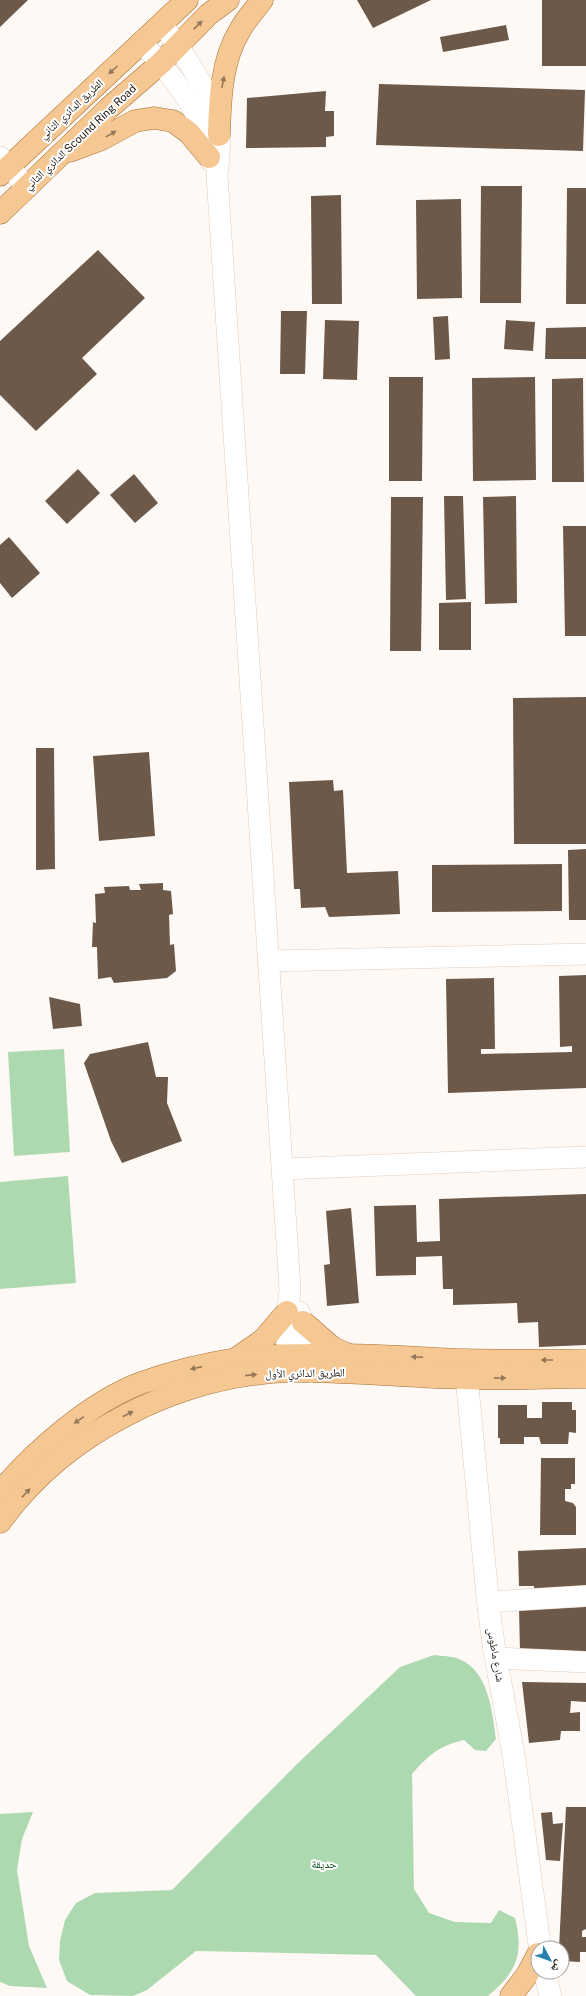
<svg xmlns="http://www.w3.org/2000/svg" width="586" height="1996" font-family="'Public Sans','Noto Naskh Arabic',sans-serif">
	<rect width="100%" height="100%" fill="#fef9f5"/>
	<g fill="#add9b0">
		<polygon points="64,1049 70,1152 14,1156 8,1052"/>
		<polygon points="68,1176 76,1283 0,1289 0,1182"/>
		<path d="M434,1655c8,1 18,1 25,4 30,12 33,53 37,80l-10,12 -11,-1 -11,-10c-26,6 -35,15 -52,34l2,115 15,24 26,9 36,1 8,-13 16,8c9,36 2,54 -27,78h-72l-40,-41 -180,-4 -49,39 -14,6 -43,-1 -23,-14 -8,-21 1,-19 5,-21 11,-17 19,-10 77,-3 125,-126 103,-97z"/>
		<polygon points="33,1812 22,1839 17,1870 29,1946 47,1988 10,1986 0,1982 0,1814"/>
	</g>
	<g fill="#6c5949">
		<polygon points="0,0 28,0 0,27"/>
		<polygon points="357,0 431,0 373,28"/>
		<rect x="542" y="0" width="44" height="66"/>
		<polygon points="506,25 509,40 443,52 440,37"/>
		<polygon points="379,84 585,90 583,151 376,145"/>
		<polygon points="326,91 325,111 334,111 334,136 326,137 326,147 246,148 247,98"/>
		<polygon points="481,186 522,186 521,303 480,303"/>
		<polygon points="567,188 586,188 586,304 566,304"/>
		<polygon points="341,195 342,304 312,304 311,196"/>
		<polygon points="461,199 462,298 417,299 416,200"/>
		<polygon points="98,250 145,298 82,358 97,374 36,431 0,395 0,341"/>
		<polygon points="281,311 307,311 305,374 280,374"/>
		<polygon points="448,316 450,359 435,360 433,317"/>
		<polygon points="325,320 359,321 357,380 323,379"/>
		<polygon points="506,320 535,322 533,351 504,349"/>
		<polygon points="586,327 586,359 545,359 546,328"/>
		<polygon points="389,377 423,377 422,481 389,481"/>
		<polygon points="535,377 536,480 473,481 472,378"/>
		<polygon points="583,378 584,482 552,482 552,379"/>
		<polygon points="78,469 100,493 67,524 45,501"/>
		<polygon points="134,474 158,503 135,523 110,495"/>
		<polygon points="444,496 463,496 466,599 446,600"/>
		<polygon points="516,496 517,603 485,604 483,497"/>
		<polygon points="391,497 423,497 421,651 390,651"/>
		<polygon points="563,526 586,526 586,636 565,636"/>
		<polygon points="9,537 40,573 12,598 0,583 0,545"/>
		<polygon points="471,602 471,650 439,650 439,603"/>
		<polygon points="586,697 586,844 514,844 513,698"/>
		<polygon points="36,748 54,748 55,869 36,870"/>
		<polygon points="149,752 155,836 99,841 93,756"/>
		<polygon points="333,780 334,791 343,790 347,873 398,871 400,914 329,917 325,907 301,908 300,889 294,889 289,782"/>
		<polygon points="586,849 586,920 569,920 568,850"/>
		<polygon points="562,864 562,911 432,912 432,865"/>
		<polygon points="163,883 163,890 171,891 173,914 169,915 170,945 174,944 176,971 167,978 114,983 111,977 98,979 97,947 92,947 93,922 96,923 95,894 105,893 104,887 129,886 130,890 141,890 139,884"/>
		<polygon points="586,975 586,1088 448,1093 446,979 494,978 495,1049 481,1049 481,1054 572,1052 572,1046 560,1047 559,976"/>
		<polygon points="49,997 80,1004 82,1026 53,1029"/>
		<polygon points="148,1042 156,1077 168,1077 167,1103 182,1141 122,1163 111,1141 84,1063 90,1054"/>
		<polygon points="586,1194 586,1345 539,1347 538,1322 518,1323 517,1303 453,1305 453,1289 443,1289 442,1256 416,1257 416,1275 376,1276 374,1206 416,1205 417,1242 440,1241 439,1199"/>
		<polygon points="351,1208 359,1303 327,1306 324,1265 330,1264 326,1211"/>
		<polygon points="542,1402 572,1402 572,1410 576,1410 576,1433 569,1432 568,1444 541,1444 539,1437 524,1437 524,1444 500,1444 500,1438 498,1438 498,1405 527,1405 527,1418 542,1418"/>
		<polygon points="541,1458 575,1458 575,1484 571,1484 571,1489 565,1489 565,1501 573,1503 576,1507 576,1535 540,1535"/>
		<polygon points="586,1548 586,1587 534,1589 534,1586 519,1586 518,1551"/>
		<polygon points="586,1607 586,1651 520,1652 519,1608"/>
		<polygon points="522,1682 586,1683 586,1702 571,1701 570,1713 580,1712 580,1731 561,1731 560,1740 529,1743"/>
		<polygon points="566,1807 586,1807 586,1929 582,1931 582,1937 586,1937 586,1952 580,1952 580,1962 562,1961 562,1948 559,1948"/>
		<polygon points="552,1812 553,1824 563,1823 560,1861 546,1860 541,1813"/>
	</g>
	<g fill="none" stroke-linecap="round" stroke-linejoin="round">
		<defs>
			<g id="minor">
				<path d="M162,24c17,24 47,65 54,93 5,19 4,39 1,58l73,1114 -4,40 3,42"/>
				<path d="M142,43c22,23 45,50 58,80 6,12 6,26 11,38"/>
				<polyline points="0,157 27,187"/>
				<polyline points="268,961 586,954"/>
				<polyline points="283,1169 586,1157"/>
				<polyline points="299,1312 305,1330 311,1372"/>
				<polyline points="488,1602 586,1596"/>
				<polyline points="496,1658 586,1662"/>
			</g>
			<g id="tertiary">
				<polyline points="465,1360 488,1602 494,1648 514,1757 540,1948"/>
				<polyline points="545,1972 550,1996"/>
			</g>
			<g id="primary">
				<path d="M219,135c1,-35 2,-74 21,-105 6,-11 15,-20 22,-30"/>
				<polyline points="70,151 102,139 135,121 154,118 173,121 189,133 209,157"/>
				<polyline points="0,175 187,0"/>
				<polyline points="0,213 109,108 161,63 209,14 228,0"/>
				<polyline points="303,1322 333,1348 345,1353"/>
				<polyline points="237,1358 263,1340 287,1312"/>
				<path d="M0,1492c35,-41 90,-90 141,-109 30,-11 63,-19 95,-24 24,-4 48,-4 72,-4 52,-2 103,3 155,5 41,1 82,0 123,1"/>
				<path d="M0,1522c65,-90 179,-147 290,-151 58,-1 117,6 175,7 40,2 81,-1 121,-1"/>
				<polyline points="511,1996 527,1975 538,1954"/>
			</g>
		</defs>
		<use href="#minor" stroke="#e1cbb9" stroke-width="22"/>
		<use href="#tertiary" stroke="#e1cbb9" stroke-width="23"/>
		<use href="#primary" stroke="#a67136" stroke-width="23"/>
		<use href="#minor" stroke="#fff" stroke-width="21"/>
		<use href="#tertiary" stroke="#fff" stroke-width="22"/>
		<use href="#primary" stroke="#f5c792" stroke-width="22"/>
	</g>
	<defs><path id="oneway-solid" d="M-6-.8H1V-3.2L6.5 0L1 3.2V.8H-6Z"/></defs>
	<g fill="#957858">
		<use href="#oneway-solid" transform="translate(198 25) rotate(-44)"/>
		<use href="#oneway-solid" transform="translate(113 70) rotate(138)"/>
		<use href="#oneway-solid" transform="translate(223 82) rotate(-79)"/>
		<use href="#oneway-solid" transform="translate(111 134) rotate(-29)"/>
		<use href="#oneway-solid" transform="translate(417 1357) rotate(-177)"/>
		<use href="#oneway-solid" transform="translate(547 1360) rotate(-180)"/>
		<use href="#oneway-solid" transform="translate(196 1368) rotate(167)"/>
		<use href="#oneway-solid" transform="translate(251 1375) rotate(-6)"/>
		<use href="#oneway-solid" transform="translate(500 1378) rotate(-1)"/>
		<use href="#oneway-solid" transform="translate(128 1414) rotate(-27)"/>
		<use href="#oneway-solid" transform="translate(79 1420) rotate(146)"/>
		<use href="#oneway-solid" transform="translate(26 1493) rotate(-47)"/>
	</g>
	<g text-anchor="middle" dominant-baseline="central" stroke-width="4" stroke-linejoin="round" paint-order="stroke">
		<g font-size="11" fill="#1f1811" stroke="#fff">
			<text transform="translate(71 109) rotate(-43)">الطريق الدائري الثاني</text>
			<text transform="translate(80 137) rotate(-43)">الدائري الثاني Scound Ring Road</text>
			<text transform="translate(305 1373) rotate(-1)">الطريق الدائري الأول</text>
			<text transform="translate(496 1655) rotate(80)">شارع ماطوس</text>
		</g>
		<g font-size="11" fill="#0e501d" stroke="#fff">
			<text x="324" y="1864">حديقة</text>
		</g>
	</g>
	<g transform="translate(550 1960) rotate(131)"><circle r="19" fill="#ffffff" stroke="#a5a3a0"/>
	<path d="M0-3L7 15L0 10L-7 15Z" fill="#2781af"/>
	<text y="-6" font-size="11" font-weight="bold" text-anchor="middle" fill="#1f1811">ش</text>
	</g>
</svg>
